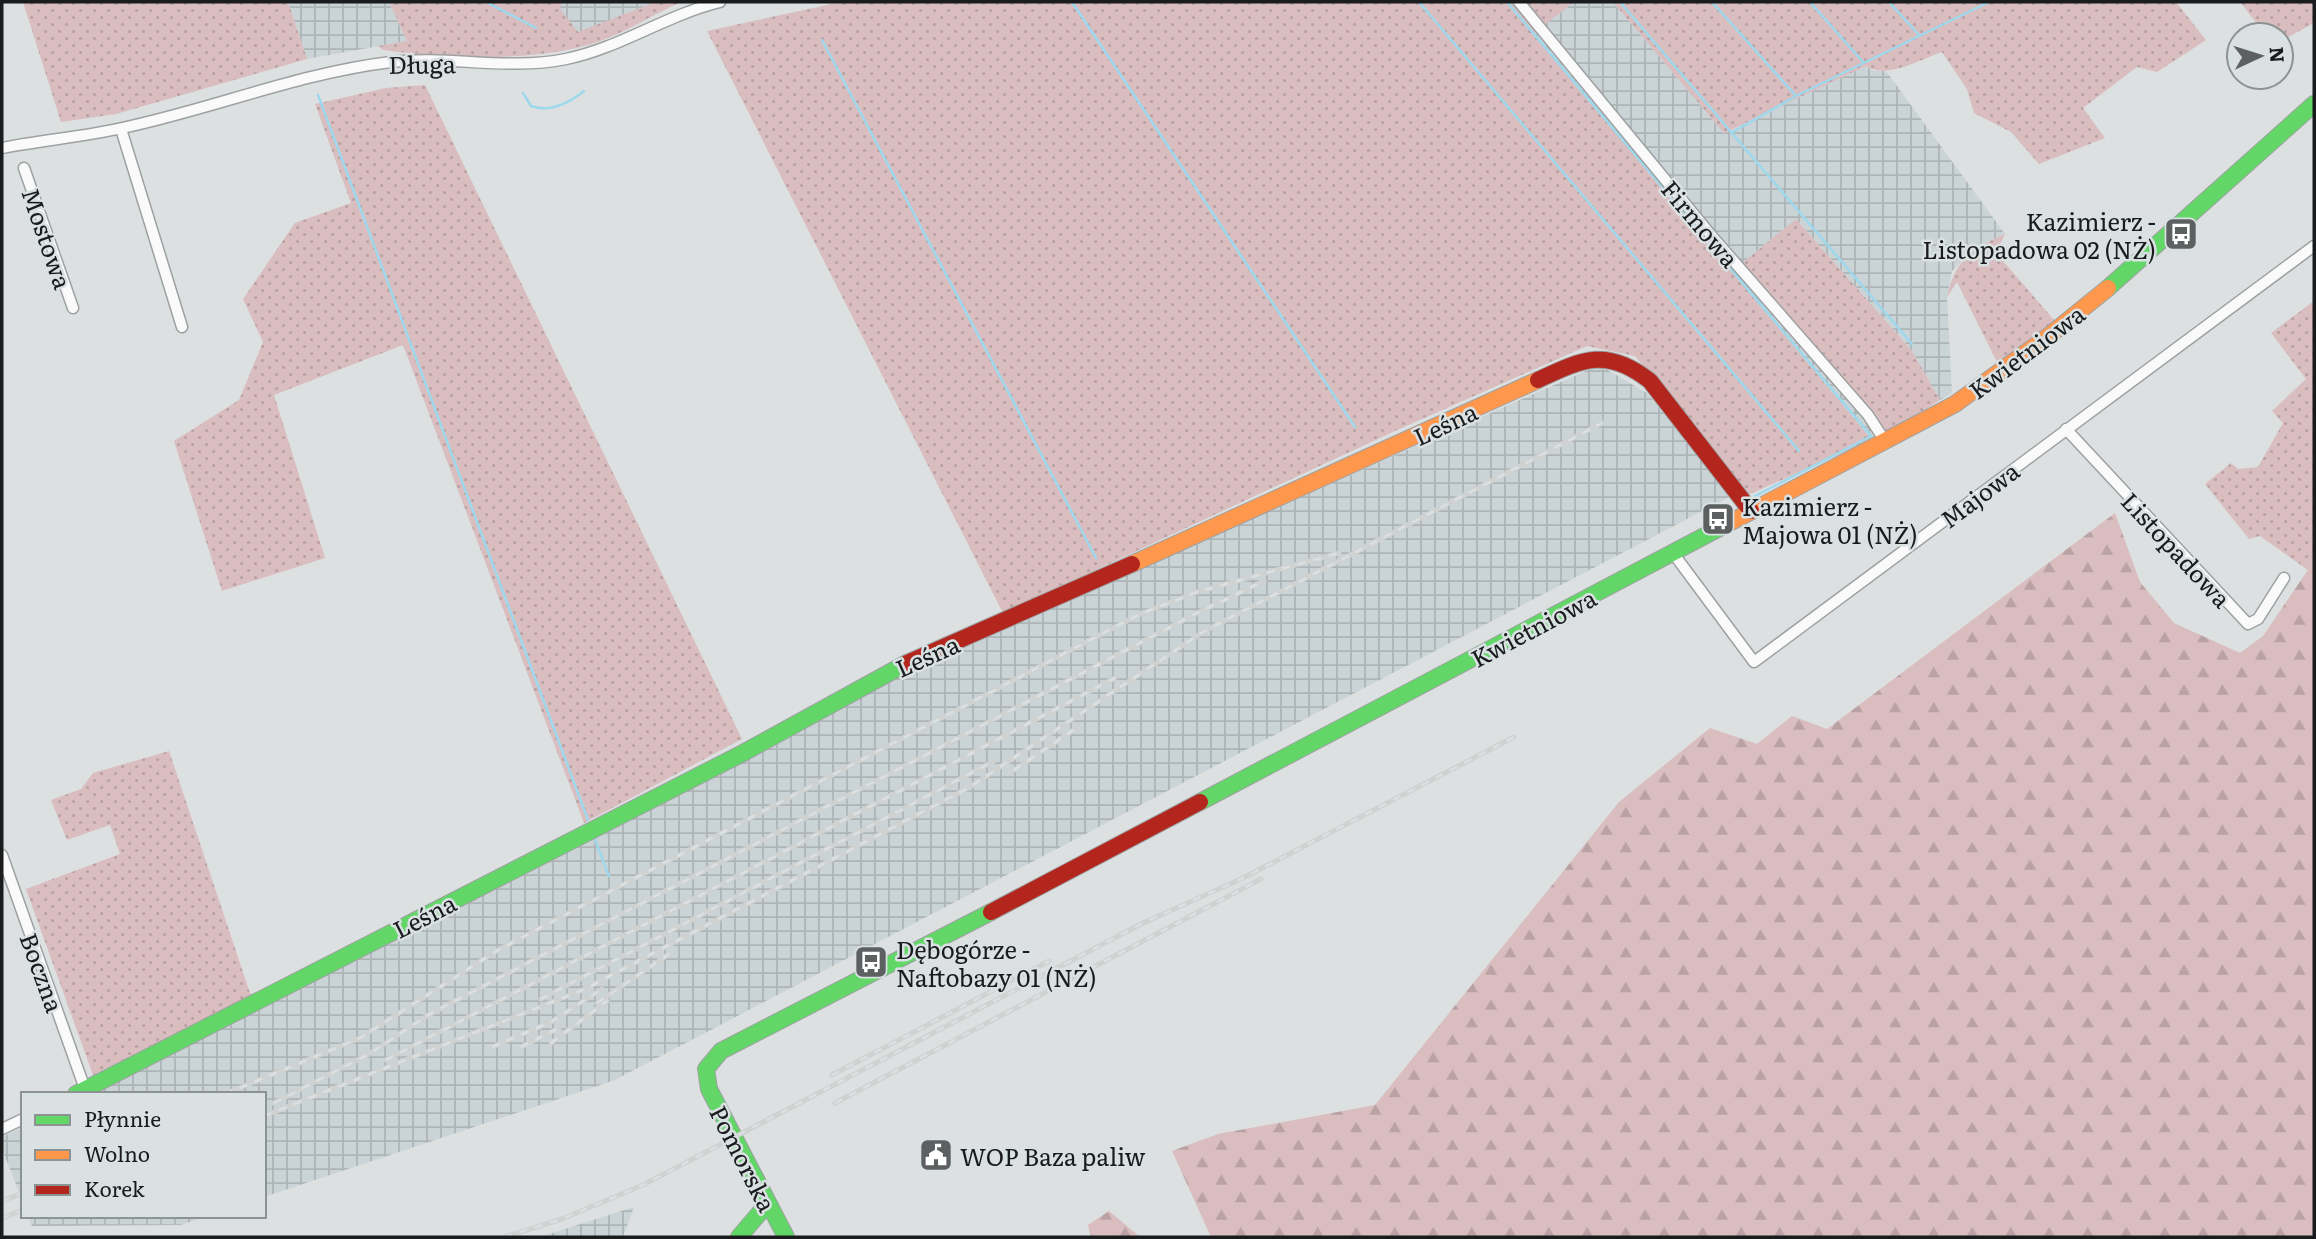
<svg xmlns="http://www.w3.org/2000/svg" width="2316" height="1239" font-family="Literata,serif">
	<defs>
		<pattern id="industrial-grid" width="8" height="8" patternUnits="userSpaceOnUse" patternTransform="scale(1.75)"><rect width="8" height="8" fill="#cad3d6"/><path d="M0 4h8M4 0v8" fill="none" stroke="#adb5b7"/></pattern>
		<pattern id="grass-dots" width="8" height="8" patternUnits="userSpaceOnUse" patternTransform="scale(1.75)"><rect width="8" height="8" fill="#d9bdbf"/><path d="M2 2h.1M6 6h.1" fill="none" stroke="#baa2a4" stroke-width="1.8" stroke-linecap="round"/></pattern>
		<pattern id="forest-firs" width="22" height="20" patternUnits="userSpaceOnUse" patternTransform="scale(1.75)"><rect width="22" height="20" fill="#d9bdbf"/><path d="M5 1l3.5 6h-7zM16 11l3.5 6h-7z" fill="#baa2a4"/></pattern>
	</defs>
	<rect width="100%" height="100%" fill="#dce0e1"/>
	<g fill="url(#industrial-grid)">
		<polygon points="288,2 389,2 407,41 307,59"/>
		<polygon points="562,2 656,2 578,33 559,9"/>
		<polygon points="1574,2 1613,2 1724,133 1866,66 1873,71 1886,71 2005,234 1978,246 1952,271 1947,297 1952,393 1940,400 1912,351 1796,219 1741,264 1888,433 1872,440 1532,34"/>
		<polygon points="1599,365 1647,393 1731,496 615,1080 264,1197 264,1094 87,1094 899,675"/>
		<polygon points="23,1127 23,1202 2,1149 2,1137"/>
		<polygon points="634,1207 623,1237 547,1237 546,1235"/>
		<polygon points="28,1216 206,1216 181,1225 32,1226"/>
	</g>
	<g fill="url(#grass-dots)">
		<polygon points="23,2 288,2 307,59 116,114 61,122"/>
		<path d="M389,2h173l-2,7 18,23 78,-30h25c-23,10 -45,24 -68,34 -62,28 -163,23 -230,14l-5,-4 29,-5z"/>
		<polygon points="841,2 1574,2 1533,34 1872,440 1748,495 1635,356 1587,346 1395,431 1003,613 707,31"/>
		<path d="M1613,2h563l30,38 -49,32 -20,-5 -54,41 22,30 -66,26 -28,-32 -37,-19 -7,-24 -25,-37c-21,7 -56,28 -76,14l-142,67z"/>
		<polygon points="2240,2 2314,2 2314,23 2281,41 2281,35 2266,35"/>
		<polygon points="425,85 742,739 584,823 403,345 274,395 325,558 222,591 174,441 239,400 263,342 243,299 295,223 351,203 315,104 386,88"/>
		<polygon points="1796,219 1912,351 1940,400 1888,433 1741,264"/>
		<path d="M2005,234l-9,19 59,68 -55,47 -43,-86 -10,15c8,-37 24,-48 58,-63z"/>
		<polygon points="2314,301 2314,561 2308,570 2260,536 2249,539 2205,484 2231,463 2238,469 2258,467 2283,423 2272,411 2306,379 2271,333"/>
		<polygon points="169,751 251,996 93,1075 26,889 120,854 110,825 67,840 51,800 81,789 93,773"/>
	</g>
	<g fill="url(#forest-firs)">
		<polygon points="2115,513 2140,582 2174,623 2240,653 2263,636 2314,561 2314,1237 1211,1237 1172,1151 1218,1134 1375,1105 1619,802 1710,728 1757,744 1792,716 1827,729"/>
		<polygon points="1109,1211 1140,1237 1091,1237 1088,1225"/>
	</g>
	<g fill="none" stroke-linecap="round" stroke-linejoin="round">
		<g stroke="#9ed8ec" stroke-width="2.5">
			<polyline points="486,2 536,28"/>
			<polyline points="1072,2 1355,427"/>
			<polyline points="1419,2 1799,451"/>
			<polyline points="1507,2 1871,436 1755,496"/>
			<polyline points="1620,2 1912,344"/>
			<polyline points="1712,2 1796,96"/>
			<polyline points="1810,2 1863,62"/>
			<polyline points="1889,2 1919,35"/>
			<polyline points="822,40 1096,558"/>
			<path d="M523,93l8,13c20,7 38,-3 53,-15"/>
			<polyline points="318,95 588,820"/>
			<polyline points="1731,133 1796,96 1989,2"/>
			<polyline points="594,837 609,876"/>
		</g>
		<defs>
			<g id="street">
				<polyline points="1519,2 1710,234 1868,415 1885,441"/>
				<polyline points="121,129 182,327"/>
				<path d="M2,148c40,-8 81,-11 120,-20 90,-19 177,-55 269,-66 58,-7 117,9 175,-3 54,-11 100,-44 154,-57"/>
				<polyline points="24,168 73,308"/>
				<polyline points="2066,429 2248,624 2258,619 2284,578"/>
				<polyline points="1673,553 1754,662 2314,246"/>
				<polyline points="2,855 85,1089"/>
				<polyline points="2,1129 23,1119"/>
			</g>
			<g id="fast">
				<polyline points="2108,288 2314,104"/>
				<polyline points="1200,802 1729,523"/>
				<polyline points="76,1094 743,753 907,663"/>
				<polyline points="739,1237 768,1203"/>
				<polyline points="786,1237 709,1089 706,1069 721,1051 991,912"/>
			</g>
			<g id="slow">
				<polyline points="1729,523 1955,404 2050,335 2108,288"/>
				<polyline points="1132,564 1538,380"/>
			</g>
			<g id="jam">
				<path d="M1538,380c45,-21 69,-33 112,1l101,130"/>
				<polyline points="907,663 1132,564"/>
				<polyline points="991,912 1200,802"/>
			</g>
		</defs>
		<use href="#street" stroke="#9ea1a2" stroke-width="13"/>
		<use href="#fast" stroke="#9ea1a2" stroke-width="18"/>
		<use href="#slow" stroke="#9ea1a2" stroke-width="18"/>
		<use href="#jam" stroke="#9ea1a2" stroke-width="18"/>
		<use href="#street" stroke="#fafafa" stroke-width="10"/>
		<use href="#fast" stroke="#63d668" stroke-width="16"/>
		<use href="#slow" stroke="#ff974d" stroke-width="16"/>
		<use href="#jam" stroke="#b3261e" stroke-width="16"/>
		<defs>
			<g id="rail">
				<polyline points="1014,770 1078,727"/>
				<polyline points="541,999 994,761"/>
				<polyline points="597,1003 669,954"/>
				<polyline points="551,1043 607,1001"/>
				<polyline points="492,1047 551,1022 602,989"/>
				<polyline points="521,1047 559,1028"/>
				<polyline points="386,1060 1115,678"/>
				<polyline points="832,1075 1049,961"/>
				<polyline points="225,1094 360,1038 498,950 1138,615 1197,592 1339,553"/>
				<polyline points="274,1103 369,1054 430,1014 1197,613 1264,581"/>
				<polyline points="835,1103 1261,879"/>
				<polyline points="264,1116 585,989 970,787 1203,632 1602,423"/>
				<polyline points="2,1201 23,1193"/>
				<polyline points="2,1218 23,1210"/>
				<polyline points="504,1237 562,1219 643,1185 1143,923 1243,878 1514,737"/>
			</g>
		</defs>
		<use href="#rail" stroke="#d0d1d1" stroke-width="5"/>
		<use href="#rail" stroke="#dae1e3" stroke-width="2.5" stroke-dasharray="8" stroke-linecap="butt"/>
	</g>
	<defs>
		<symbol id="bus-square" viewBox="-11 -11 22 22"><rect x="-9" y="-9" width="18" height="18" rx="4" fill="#5d6061" stroke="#dae1e3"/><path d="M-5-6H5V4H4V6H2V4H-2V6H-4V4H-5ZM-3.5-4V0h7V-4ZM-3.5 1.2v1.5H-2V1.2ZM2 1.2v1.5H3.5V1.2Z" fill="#fff"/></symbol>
		<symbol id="civic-square" viewBox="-11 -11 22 22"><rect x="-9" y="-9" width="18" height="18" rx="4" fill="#5d6061" stroke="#dae1e3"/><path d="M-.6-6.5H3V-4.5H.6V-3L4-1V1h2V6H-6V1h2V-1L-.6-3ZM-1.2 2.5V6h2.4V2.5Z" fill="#fff"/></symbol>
	</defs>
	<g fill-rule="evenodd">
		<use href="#bus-square" x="2162" y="215" width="38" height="38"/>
		<use href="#bus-square" x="1699" y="500" width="38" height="38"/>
		<use href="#bus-square" x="852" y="943" width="38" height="38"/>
		<use href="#civic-square" x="917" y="1136" width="38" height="38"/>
	</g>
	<g text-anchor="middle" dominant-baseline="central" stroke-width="5" stroke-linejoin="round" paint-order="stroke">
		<g font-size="24" fill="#191b1c" stroke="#dae1e3">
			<text transform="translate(422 63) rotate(-1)">Długa</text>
			<text transform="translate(1701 223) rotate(50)">Firmowa</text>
			<text transform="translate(48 238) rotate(71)">Mostowa</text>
			<text transform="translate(2026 351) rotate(-37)">Kwietniowa</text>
			<text transform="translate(1445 423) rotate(-25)">Leśna</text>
			<text transform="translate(1979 494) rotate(-37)">Majowa</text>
			<text transform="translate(2177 549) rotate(47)">Listopadowa</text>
			<text transform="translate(1533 627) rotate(-28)">Kwietniowa</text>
			<text transform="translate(927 655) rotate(-24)">Leśna</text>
			<text transform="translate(424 915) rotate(-27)">Leśna</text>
			<text transform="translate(43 972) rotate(70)">Boczna</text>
			<text transform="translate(744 1158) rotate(63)">Pomorska</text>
		</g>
		<g font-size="24" fill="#191b1c" stroke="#dae1e3" text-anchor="start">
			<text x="2156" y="220" text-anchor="end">Kazimierz -<tspan x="2156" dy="28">Listopadowa 02 (NŻ)</tspan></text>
			<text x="1742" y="505">Kazimierz -<tspan x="1742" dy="28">Majowa 01 (NŻ)</tspan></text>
			<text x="896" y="948">Dębogórze -<tspan x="896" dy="28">Naftobazy 01 (NŻ)</tspan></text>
			<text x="960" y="1155">WOP Baza paliw</text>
		</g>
	</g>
	<rect width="2316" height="1239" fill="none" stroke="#191b1c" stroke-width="7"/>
	<rect x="21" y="1092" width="245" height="126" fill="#dae1e3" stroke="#8d9293" stroke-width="2"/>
	<rect x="35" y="1115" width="35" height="10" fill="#63d668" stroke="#8d9293" stroke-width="2"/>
	<text x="84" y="1127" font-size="21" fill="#191b1c">Płynnie</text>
	<rect x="35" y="1150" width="35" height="10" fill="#ff974d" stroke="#8d9293" stroke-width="2"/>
	<text x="84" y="1162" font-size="21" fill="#191b1c">Wolno</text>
	<rect x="35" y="1185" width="35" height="10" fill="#b3261e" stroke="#8d9293" stroke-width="2"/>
	<text x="84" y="1197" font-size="21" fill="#191b1c">Korek</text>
	<g transform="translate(2260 56) rotate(86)"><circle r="33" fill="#dae1e3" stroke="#8d9293" stroke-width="2"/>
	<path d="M0-5L12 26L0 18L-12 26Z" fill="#5d6061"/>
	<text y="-10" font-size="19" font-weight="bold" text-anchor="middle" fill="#191b1c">N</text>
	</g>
</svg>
